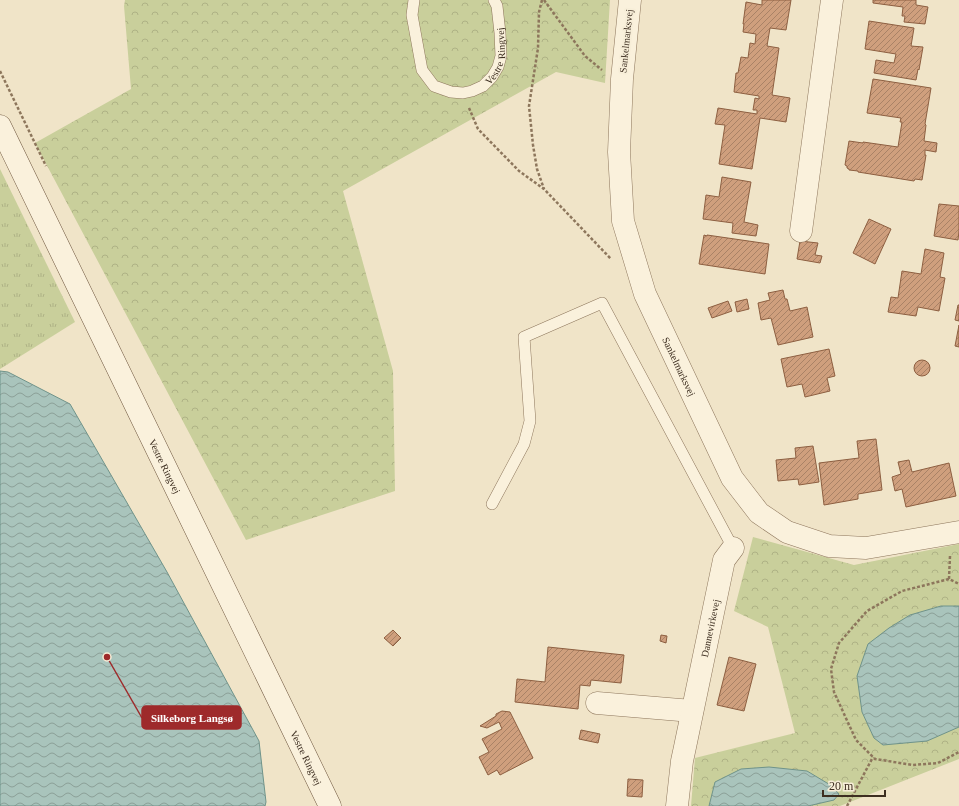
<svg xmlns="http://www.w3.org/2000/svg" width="959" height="806" font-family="Georgia,serif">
	<defs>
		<pattern id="grass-tufts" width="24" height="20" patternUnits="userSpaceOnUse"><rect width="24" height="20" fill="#c9cf9b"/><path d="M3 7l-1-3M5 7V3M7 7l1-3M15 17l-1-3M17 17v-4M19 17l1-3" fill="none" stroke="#aeb285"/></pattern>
		<pattern id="forest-crowns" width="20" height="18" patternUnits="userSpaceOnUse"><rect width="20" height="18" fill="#c9cf9b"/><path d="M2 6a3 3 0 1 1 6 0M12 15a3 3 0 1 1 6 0" fill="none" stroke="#aeb285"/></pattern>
		<pattern id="water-waves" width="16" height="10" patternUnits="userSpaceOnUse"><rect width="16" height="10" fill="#a9c4bc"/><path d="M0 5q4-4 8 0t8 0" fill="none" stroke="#8ba098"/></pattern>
		<pattern id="building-hatch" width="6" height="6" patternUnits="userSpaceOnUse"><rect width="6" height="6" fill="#cf9f7d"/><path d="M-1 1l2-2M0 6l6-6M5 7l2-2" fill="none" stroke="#a98266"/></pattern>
	</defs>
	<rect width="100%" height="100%" fill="#f0e4c8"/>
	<polygon fill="url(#grass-tufts)" points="0,169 75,322 0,369"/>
	<g fill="url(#forest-crowns)">
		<polygon points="125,0 610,0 605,83 556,72 343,191 393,371 395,491 246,540 35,143 131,89 124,6"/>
		<polygon points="753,537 854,565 959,544 959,759 840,806 691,806 695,758 795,733 768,627 734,611"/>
	</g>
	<g fill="url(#water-waves)" stroke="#6f938a">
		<polygon points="0,371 8,372 70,404 167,572 259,741 266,802 265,806 0,806"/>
		<polygon points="941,606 959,606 959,727 927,741 883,745 874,738 862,712 857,676 868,644 889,628 910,615"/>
		<polygon points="769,767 807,771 832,786 839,794 834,800 808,806 709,806 715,782 741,769"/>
	</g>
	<g fill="url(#building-hatch)" stroke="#8d5f41">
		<polygon points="762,0 791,0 786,30 770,28 767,46 779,48 772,95 790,98 786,122 760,118 752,169 719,164 725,125 715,124 718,108 757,114 757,110 753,110 755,98 759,99 759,96 734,92 736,73 738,73 741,57 748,58 750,43 755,44 756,34 743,32 744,24 743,24 746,2 762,5"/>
		<polygon points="873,0 916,0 916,5 928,7 925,24 904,22 905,16 902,16 903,7 873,3"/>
		<polygon points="869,21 914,28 911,46 923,47 919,70 918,69 916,80 874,73 876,60 894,63 896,54 865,49"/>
		<polygon points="873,79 931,88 925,124 926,125 924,141 937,143 936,152 925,150 925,155 926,155 922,180 915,179 914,181 858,172 858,171 849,170 849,169 847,168 847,166 845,165 849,141 863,143 863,142 898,147 902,122 900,122 901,118 867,113"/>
		<polygon points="722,177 751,182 744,222 758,225 756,236 732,233 733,223 703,219 706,195 719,197"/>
		<polygon points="939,204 959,206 959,231 958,240 934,236"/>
		<polygon points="869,219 891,229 875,264 853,253"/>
		<polygon points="704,235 707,236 707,235 769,244 765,274 699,264"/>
		<polygon points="800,241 818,243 815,255 822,256 820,263 797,259"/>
		<polygon points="925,249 944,253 940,277 945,278 939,311 918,307 916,316 888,312 891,297 898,298 902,271 921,274"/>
		<polygon points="783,290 785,299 787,299 790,311 807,307 813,337 778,345 771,318 761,320 758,303 770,300 768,293"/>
		<polygon points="747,299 749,309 737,312 735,302"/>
		<polygon points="728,301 732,311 712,318 708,308"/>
		<polygon points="958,305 959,305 959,321 955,320"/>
		<polygon points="959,325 959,347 955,346"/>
		<polygon points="829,349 835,376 827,378 830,391 805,397 802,384 787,387 781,359"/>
		<circle cx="922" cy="368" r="8"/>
		<polygon points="876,439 882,490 858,494 858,499 824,505 819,463 859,458 857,441"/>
		<polygon points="813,446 819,482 799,485 798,479 778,481 776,460 796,458 795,448"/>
		<polygon points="909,460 912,472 949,463 956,496 906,507 902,489 895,491 892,477 901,474 898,462"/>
		<polygon points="393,630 401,638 393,646 384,638"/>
		<polygon points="661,635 667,636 666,643 660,641"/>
		<polygon points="548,647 624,655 621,683 591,680 590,686 580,685 578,709 515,702 517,679 545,682"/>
		<polygon points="729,657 756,664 744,711 717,705"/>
		<polygon points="502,711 510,712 533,758 500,775 497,770 488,775 479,757 489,752 482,739 502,729 499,722 487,728 480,726 496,716 496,714"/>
		<polygon points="581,730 600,734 598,743 579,739"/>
		<polygon points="628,779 643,780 642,797 627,796"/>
	</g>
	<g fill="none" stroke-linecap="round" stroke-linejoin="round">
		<defs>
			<g id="lane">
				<path id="s1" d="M414,0l-2,15 10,55 12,16 17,6 12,1 9,-2 11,-5 9,-9 6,-10 3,-11 -1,-23 -3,-27 -3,-6"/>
				<polyline points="492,504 524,444 530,421 524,337 602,303 733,548"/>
			</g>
			<g id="street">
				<path id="s2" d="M630,0l-8,79 -3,73 4,69 22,73 87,184 27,35 28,19 42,14 37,2 93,-16"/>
				<polyline points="801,231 832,0"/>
				<polyline points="597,703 692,711"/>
				<path id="s3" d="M677,806l5,-45 3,-14 39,-187 9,-12"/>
			</g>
			<g id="secondary">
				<path id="s4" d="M0,126l330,680"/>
			</g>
		</defs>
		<use href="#lane" stroke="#8d765c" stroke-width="12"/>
		<use href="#street" stroke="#8d765c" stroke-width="23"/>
		<use href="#secondary" stroke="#6f573f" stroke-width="23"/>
		<g stroke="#8d765c" stroke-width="2.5" stroke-dasharray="3 2" stroke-linecap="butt">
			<polyline points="542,0 539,12 538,48 529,106 533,145 537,169 544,189"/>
			<polyline points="544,0 585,56 602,70"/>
			<polyline points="0,71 46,166"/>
			<polyline points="469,108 478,129 519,171 544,189 611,259"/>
			<polyline points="950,556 949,579 959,584"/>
			<polyline points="949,579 902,591 867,611 839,643 831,669 834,692 856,740 875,759 913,765 938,763 959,752"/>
			<polyline points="847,806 873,757"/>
		</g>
		<use href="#lane" stroke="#faf1dc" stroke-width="11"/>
		<use href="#street" stroke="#faf1dc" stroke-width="22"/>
		<use href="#secondary" stroke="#faf1dc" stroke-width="22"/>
	</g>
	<g text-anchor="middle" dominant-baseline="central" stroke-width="4" stroke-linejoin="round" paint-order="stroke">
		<g font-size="10" fill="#3d2e20" stroke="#f7eed8">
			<text transform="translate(626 41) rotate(-84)">Sankelmarksvej</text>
			<text stroke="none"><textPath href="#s1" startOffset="177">Vestre Ringvej</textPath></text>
			<text stroke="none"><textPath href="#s2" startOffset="378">Sankelmarksvej</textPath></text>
			<text stroke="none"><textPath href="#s4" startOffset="378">Vestre Ringvej</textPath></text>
			<text stroke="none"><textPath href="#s3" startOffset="181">Dannevirkevej</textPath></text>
			<text stroke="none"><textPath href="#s4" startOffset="702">Vestre Ringvej</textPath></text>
		</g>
	</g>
	<path fill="none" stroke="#9e2a2b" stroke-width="1.5" d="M107 657L142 718"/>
	<circle fill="#9e2a2b" stroke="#f7eed8" stroke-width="1.5" cx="107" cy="657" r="4"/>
	<rect fill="#9e2a2b" stroke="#9e2a2b" stroke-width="1.5" x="142" y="706" width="99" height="23" rx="4"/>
	<g font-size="11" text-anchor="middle" font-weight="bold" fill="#fff">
		<text x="192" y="722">Silkeborg Langsø</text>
	</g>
	<path d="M823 790v6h62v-6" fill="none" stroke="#3d2e20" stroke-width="2"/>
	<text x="829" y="790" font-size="12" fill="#3d2e20" stroke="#f7eed8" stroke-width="3" paint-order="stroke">20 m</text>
</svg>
